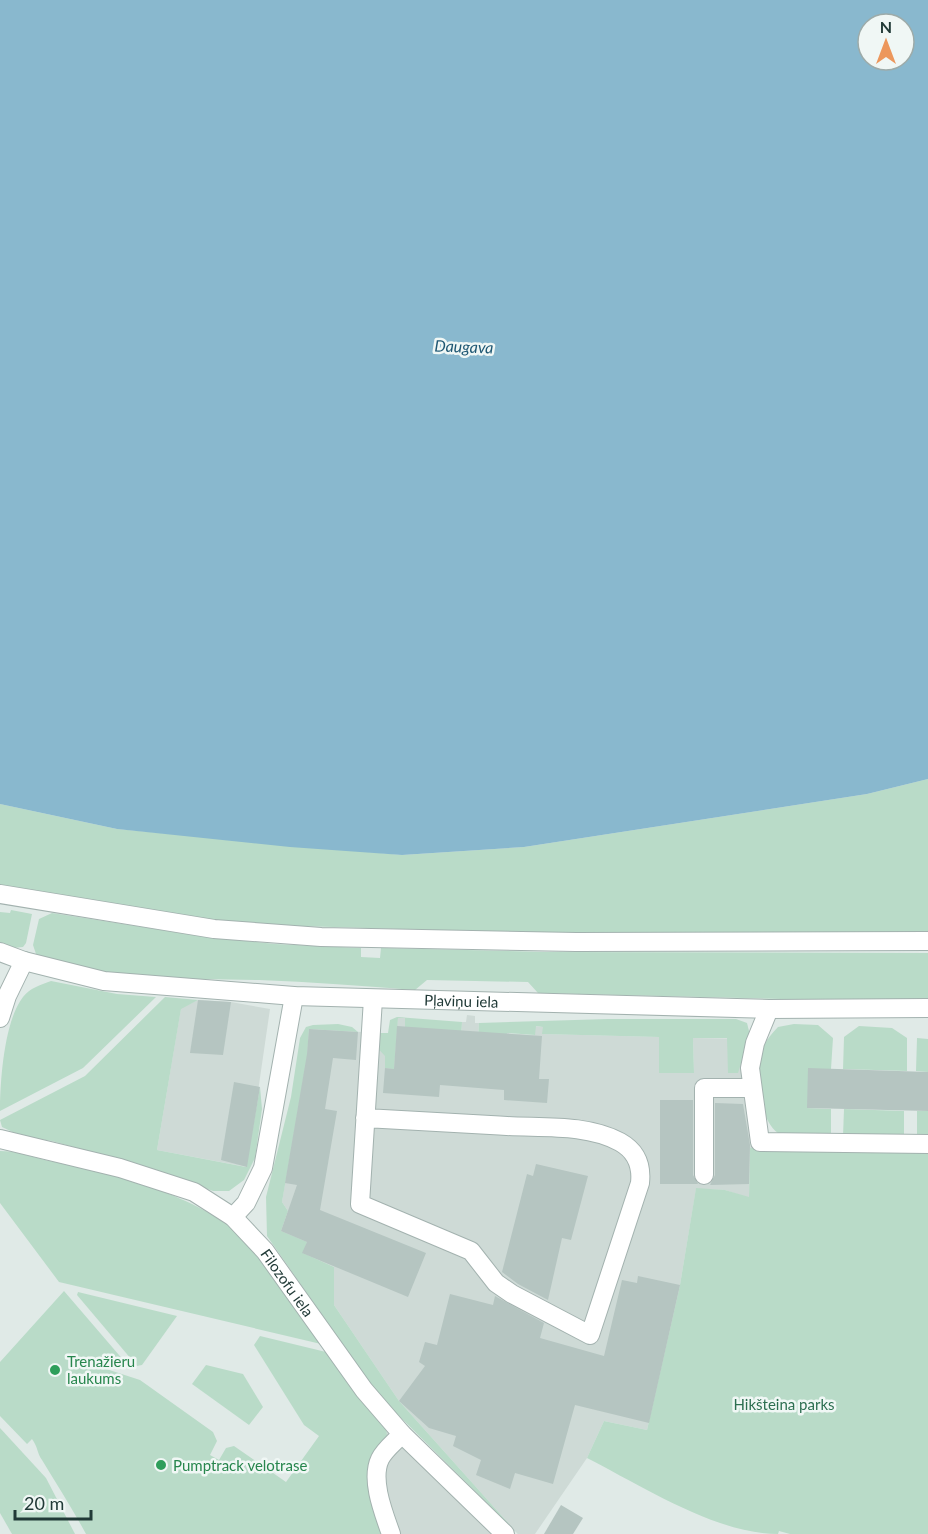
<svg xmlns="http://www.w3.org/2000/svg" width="928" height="1534" font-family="Lato,sans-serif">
	<rect width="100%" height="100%" fill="#e0eae7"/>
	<g fill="#cedad6">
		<polygon points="198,1000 231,1002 270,1009 247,1167 157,1150 181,1008"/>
		<polygon points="467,1015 475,1016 475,1023 479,1023 478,1038 506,1033 534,1035 535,1026 543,1027 543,1034 659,1037 659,1073 694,1073 693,1038 768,1039 765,1149 750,1149 749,1198 725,1190 696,1189 680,1285 647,1430 604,1421 587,1458 535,1534 518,1534 399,1401 334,1305 334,1267 302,1253 281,1231 288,1211 282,1202 309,1029 396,1034 398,1017 406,1018 405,1026 461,1038 462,1022 466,1022"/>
		<polygon points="386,1428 493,1534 385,1534 368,1468 371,1455 382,1445"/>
	</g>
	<g fill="#b9dbc8">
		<polygon points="928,779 928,935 568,934 265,925 194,918 0,886 0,804 117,829 402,855 524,847 867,794"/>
		<polygon points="11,910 32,914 26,943 23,947 13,948 0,944 0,912 10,913"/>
		<path d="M52,913l149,23 74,8 86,4v9l19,1 1,-10 166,4 381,1v47l-67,1 -323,-8 -10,-11 -101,-2 -12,10c-52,-4 -104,-8 -156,-10 -75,-2 -152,2 -223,-26l-3,-9 6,-26z"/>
		<path d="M51,981l66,13 39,3 -73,71 -83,43c0,-29 4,-90 23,-114 7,-9 17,-12 28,-16z"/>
		<polygon points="165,997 198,1000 181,1009 157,1150 246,1167 260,1087 262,1109 255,1158 244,1180 229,1191 213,1191 157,1170 52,1141 21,1136 2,1127 0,1120 85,1076"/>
		<polygon points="397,1017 462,1022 461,1038 405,1027 405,1018 398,1018 394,1069 385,1068 385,1056 373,1043 373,1033 388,1033 390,1020"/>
		<polygon points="608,1019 736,1019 747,1023 750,1035 738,1073 728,1073 727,1038 693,1038 694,1073 659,1073 659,1037 542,1034 543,1027 536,1026 535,1035 507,1033 506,1041 478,1039 479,1023"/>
		<polygon points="338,1024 352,1027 358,1032 309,1029 307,1057 282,1202 288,1211 281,1231 307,1242 303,1253 334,1267 334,1305 399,1401 518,1534 378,1395 267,1236 266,1197 291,1097 300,1038 306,1027 313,1025"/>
		<path d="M794,1024l24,1 15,13 -2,31 -24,39 24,1v27l-53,-3c-18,-13 -22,-53 -18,-74 1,-12 10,-24 18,-32z"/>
		<polygon points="859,1026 892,1028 907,1038 907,1071 843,1069 844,1037"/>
		<polygon points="917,1038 928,1039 928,1072 916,1071"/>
		<polygon points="844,1109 904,1111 904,1136 843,1136"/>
		<rect x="917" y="1111" width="11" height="25"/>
		<path d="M750,1148l178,4v382h-138l-11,-3 -1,3c-62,0 -136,-48 -191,-76l17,-37 43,9 33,-145 16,-97 29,2 24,7z"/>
		<path d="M0,1151c15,0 30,5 45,9 64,13 156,34 202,82l74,102 -262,-62 -59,-79z"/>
		<path d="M64,1291l67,78 -35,-12 -2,8 46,15 73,52 4,9 -7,14 9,5 7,-12 8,-2 52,36 33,-46 -15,-11 -50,-80 6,-9 66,16 30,43 30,33 1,8 -16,19 -3,13 17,66h-299c-14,-26 -29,-49 -44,-74 -5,-7 -4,-13 -10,-21l-5,5 -27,-28v-54z"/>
		<polygon points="78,1292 177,1316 142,1365 137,1366 77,1295"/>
		<polygon points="206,1365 243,1374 263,1407 249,1425 192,1384"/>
		<polygon points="0,1428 46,1478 75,1534 12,1534 0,1513"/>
	</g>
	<path fill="#89b8ce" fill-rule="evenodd" d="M0,0h928v779l-61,15 -343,53 -122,8 -112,-8 -173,-18 -117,-25zM868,24h36v36h-36z"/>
	<g fill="#b5c5c1">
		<polygon points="198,1000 231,1002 223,1055 190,1053"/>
		<polygon points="397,1026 542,1036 539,1079 549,1079 547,1103 504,1100 504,1090 440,1085 439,1097 383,1093 385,1068 394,1069"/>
		<polygon points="309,1029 358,1032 356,1060 333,1058 325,1109 337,1111 320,1210 426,1253 408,1297 302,1253 307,1242 281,1231 297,1185 285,1183 307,1054"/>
		<polygon points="808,1068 928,1072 928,1111 807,1108"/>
		<polygon points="234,1082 260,1087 247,1167 221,1160"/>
		<polygon points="660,1100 693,1100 693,1175 698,1184 660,1184"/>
		<polygon points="715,1103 743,1104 750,1145 749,1184 710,1185 715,1175"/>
		<polygon points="536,1164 588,1176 571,1240 562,1238 548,1300 518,1284 502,1272 527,1174 533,1176"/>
		<polygon points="638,1276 680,1285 649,1423 575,1405 553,1484 515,1473 510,1489 476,1475 481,1460 453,1446 456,1436 429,1428 399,1401 425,1366 419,1362 425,1342 437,1345 450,1294 493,1305 495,1296 544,1323 540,1338 604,1356 622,1280 637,1283"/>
		<polygon points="561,1505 583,1518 573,1534 544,1534"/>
	</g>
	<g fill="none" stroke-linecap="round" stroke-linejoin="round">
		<defs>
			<g id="minor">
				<polyline points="0,894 214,929 321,937 576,942 928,941"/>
				<path id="s1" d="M0,952l24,9 80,20 190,15 475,13 159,-1"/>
				<polyline points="769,1009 755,1043 750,1068 760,1142 928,1144"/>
				<polyline points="0,1018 7,996 24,961"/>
				<path d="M365,1118c48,3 95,5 142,8 36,2 80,-2 113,16 16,9 22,23 20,41l-50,152 -78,-41 -16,-11 -25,-32 -111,-47 13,-205"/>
				<path id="s2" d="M0,1139l120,29 74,24 39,25 32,34 99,139 38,44 103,100"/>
				<polyline points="704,1175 704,1088 752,1088"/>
				<polyline points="233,1217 246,1203 263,1168 294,996"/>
				<path d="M391,1534c-7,-20 -21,-54 -11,-75 5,-10 15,-17 22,-25"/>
			</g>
		</defs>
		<use href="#minor" stroke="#a3b2af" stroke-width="20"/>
		<use href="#minor" stroke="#fff" stroke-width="18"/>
	</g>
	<g fill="#2e9e5b" stroke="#f0f7f5" stroke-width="2">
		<circle cx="55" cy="1370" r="6"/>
		<circle cx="161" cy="1465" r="6"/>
	</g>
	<g text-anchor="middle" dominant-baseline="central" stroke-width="5" stroke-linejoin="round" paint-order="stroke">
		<g font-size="15" fill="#213a37" stroke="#f0f7f5">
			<text stroke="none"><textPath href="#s1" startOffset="466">Pļaviņu iela</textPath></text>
			<text stroke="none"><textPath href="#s2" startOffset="333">Filozofu iela</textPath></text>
		</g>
		<g font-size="15" fill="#27864d" stroke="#f0f7f5" text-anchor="start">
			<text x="67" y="1361">Trenažieru<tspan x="67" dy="17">laukums</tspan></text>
			<text x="173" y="1465">Pumptrack velotrase</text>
		</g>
		<g font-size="15" fill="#2d6f51" stroke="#f0f7f5">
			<text x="784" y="1404">Hikšteina parks</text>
		</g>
		<g font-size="16" font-style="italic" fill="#1e5773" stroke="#f0f7f5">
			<text transform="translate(464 346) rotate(2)">Daugava</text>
		</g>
	</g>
	<g transform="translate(886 42)"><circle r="28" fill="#f0f7f5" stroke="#9daba9" stroke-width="1.5"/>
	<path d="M0-4.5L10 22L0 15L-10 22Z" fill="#ec975c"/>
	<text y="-9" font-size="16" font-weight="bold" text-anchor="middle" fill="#213a37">N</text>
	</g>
	<path d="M15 1510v9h76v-9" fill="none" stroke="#213a37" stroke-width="3"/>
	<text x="24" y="1510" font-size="18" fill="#213a37" stroke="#f0f7f5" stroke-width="4.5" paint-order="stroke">20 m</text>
</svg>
